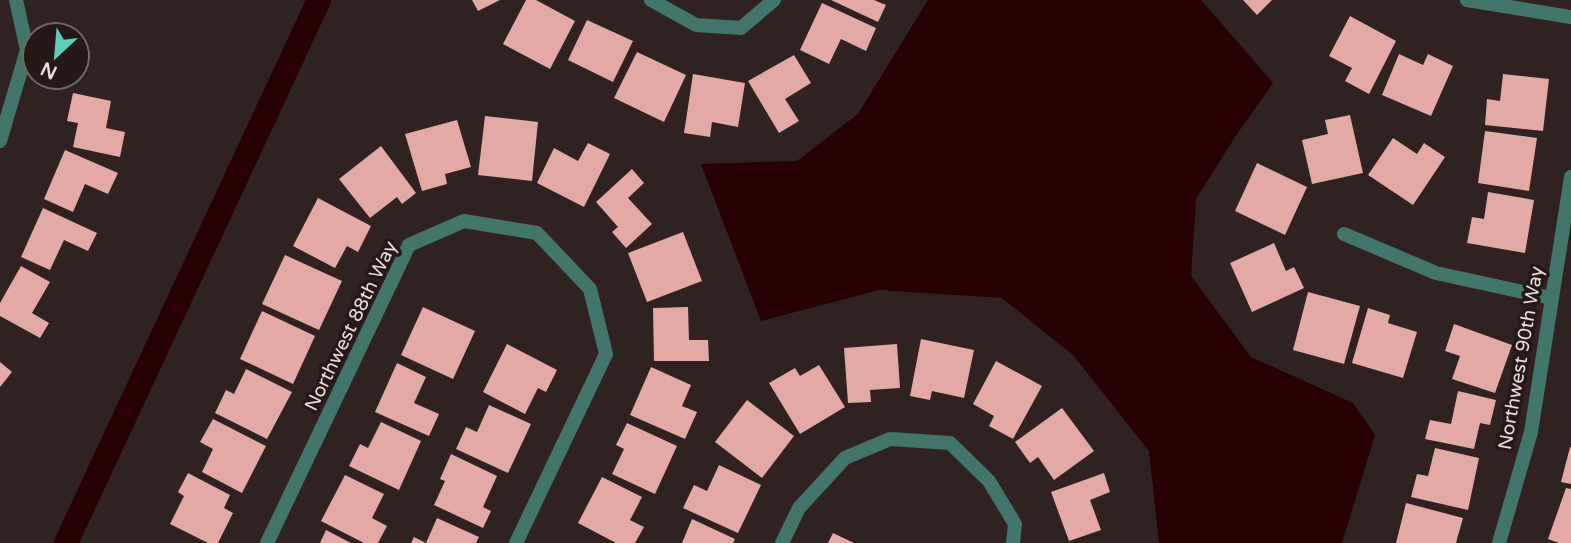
<svg xmlns="http://www.w3.org/2000/svg" width="1571" height="543" font-family="'Varela Round',sans-serif">
	<rect width="100%" height="100%" fill="#2f2220"/>
	<polygon fill="#280103" points="928,0 1201,0 1273,83 1235,137 1196,199 1191,276 1251,357 1353,403 1375,435 1342,543 1159,543 1149,451 1073,355 1002,298 879,290 761,321 701,164 797,161 858,114"/>
	<g fill="none" stroke-linecap="round" stroke-linejoin="round">
		<polyline stroke="#280103" stroke-width="24" points="66,543 319,0"/>
	</g>
	<g fill="#e3a9a5">
		<polygon points="472,0 500,0 478,11"/>
		<polygon points="526,0 536,0 575,21 550,69 503,44"/>
		<polygon points="831,0 874,0 886,5 878,22"/>
		<polygon points="1243,0 1272,0 1257,15"/>
		<polygon points="822,3 876,28 866,51 841,39 829,64 800,50"/>
		<polygon points="1350,16 1396,41 1369,94 1345,81 1352,68 1329,56"/>
		<polygon points="587,20 633,41 613,82 568,60"/>
		<polygon points="637,52 686,75 664,122 614,98"/>
		<polygon points="1399,54 1423,65 1428,54 1453,66 1431,116 1382,95"/>
		<polygon points="794,55 811,83 785,99 799,121 779,133 748,81"/>
		<polygon points="693,74 745,83 738,127 712,122 710,137 684,133"/>
		<polygon points="1503,74 1549,79 1543,131 1485,125 1487,99 1500,101"/>
		<polygon points="73,93 111,101 106,128 125,132 120,157 73,147 78,123 67,121"/>
		<polygon points="1350,115 1363,173 1312,184 1302,140 1328,134 1325,120"/>
		<polygon points="485,116 538,122 532,181 478,175"/>
		<polygon points="457,120 471,167 445,174 447,184 422,191 405,134"/>
		<polygon points="1485,131 1537,138 1529,191 1478,183"/>
		<polygon points="1393,138 1417,154 1424,143 1445,157 1413,205 1368,175"/>
		<polygon points="588,143 610,154 584,207 537,183 554,148 578,161"/>
		<polygon points="381,146 416,193 402,204 397,197 370,218 339,179"/>
		<polygon points="65,150 118,173 108,194 85,184 73,212 44,199"/>
		<polygon points="1257,163 1307,187 1285,235 1235,211"/>
		<polygon points="632,169 644,183 628,198 652,224 626,248 612,232 618,227 596,202"/>
		<polygon points="1488,192 1534,200 1525,253 1467,243 1472,217 1484,219"/>
		<polygon points="318,198 371,226 358,252 347,246 335,268 293,246"/>
		<polygon points="43,208 97,233 88,251 64,240 50,270 21,257"/>
		<polygon points="683,232 702,281 647,302 628,253"/>
		<polygon points="1274,243 1286,271 1294,267 1304,288 1252,312 1230,263"/>
		<polygon points="285,255 342,281 319,330 262,304"/>
		<polygon points="21,266 50,282 32,313 49,323 40,338 0,316 0,303"/>
		<polygon points="1308,292 1360,306 1344,364 1293,350"/>
		<polygon points="423,307 475,331 453,379 401,355"/>
		<polygon points="688,307 689,340 708,340 709,361 654,361 653,308"/>
		<polygon points="1368,308 1390,315 1388,323 1417,332 1403,378 1352,363"/>
		<polygon points="262,311 315,336 293,384 240,359"/>
		<polygon points="1454,324 1512,345 1495,393 1452,379 1460,356 1445,351"/>
		<polygon points="921,339 974,350 964,398 932,391 930,400 910,396"/>
		<polygon points="507,344 557,370 546,392 538,388 525,414 483,392"/>
		<polygon points="897,344 900,388 870,390 871,402 848,403 844,348"/>
		<polygon points="996,361 1042,386 1013,439 989,426 994,416 973,404"/>
		<polygon points="0,362 12,372 0,387"/>
		<polygon points="397,363 426,377 414,403 439,414 429,436 375,412"/>
		<polygon points="819,365 845,407 800,434 769,383 795,368 800,376"/>
		<polygon points="651,367 691,385 682,406 697,412 685,439 630,415"/>
		<polygon points="246,369 292,392 267,439 215,413 226,390 234,394"/>
		<polygon points="1458,391 1496,400 1490,425 1480,423 1474,449 1425,439 1430,420 1451,424"/>
		<polygon points="747,400 794,436 762,478 715,442"/>
		<polygon points="489,405 531,424 508,473 456,449 466,427 477,432"/>
		<polygon points="1062,408 1094,451 1054,480 1038,457 1030,463 1015,442"/>
		<polygon points="213,419 266,446 242,493 202,472 213,449 200,442"/>
		<polygon points="381,422 421,441 399,490 349,466 360,444 368,448"/>
		<polygon points="627,423 677,446 655,494 612,474 624,449 616,445"/>
		<polygon points="1570,447 1571,447 1571,484 1561,482"/>
		<polygon points="1435,448 1479,458 1468,510 1411,497 1417,474 1428,476"/>
		<polygon points="451,454 497,476 483,507 491,511 483,528 434,505 445,481 440,479"/>
		<polygon points="719,465 761,485 738,533 683,508 694,485 707,491"/>
		<polygon points="188,473 230,495 224,508 233,513 218,543 208,543 170,524 184,496 178,492"/>
		<polygon points="1104,473 1110,492 1090,500 1101,530 1069,541 1051,492"/>
		<polygon points="345,475 384,494 372,518 387,526 378,543 364,543 321,521"/>
		<polygon points="602,477 642,497 630,520 644,527 635,543 616,543 578,523"/>
		<polygon points="1566,488 1571,489 1571,543 1559,543 1548,539"/>
		<polygon points="1406,503 1463,518 1456,543 1396,543"/>
		<polygon points="437,518 479,537 476,543 411,543 414,537 426,543"/>
		<polygon points="692,519 735,539 733,543 682,543"/>
		<polygon points="326,530 351,543 320,543"/>
		<polygon points="833,533 854,543 828,543"/>
	</g>
	<g fill="none" stroke-linecap="round" stroke-linejoin="round">
		<g stroke="#43766b" stroke-width="14">
			<polyline points="651,0 696,25 741,28 774,0"/>
			<polyline points="1467,0 1571,17"/>
			<polyline points="0,141 27,50 16,0"/>
			<polyline points="1344,234 1436,273 1551,298"/>
			<polyline points="267,543 409,245 464,221 537,233 590,289 606,354 516,543"/>
			<polyline points="782,543 799,508 845,458 890,439 950,443 989,481 1015,524 1013,543"/>
			<polyline points="1499,543 1531,432 1571,177"/>
		</g>
	</g>
	<g text-anchor="middle" dominant-baseline="central" stroke-width="7" stroke-linejoin="round" paint-order="stroke">
		<g font-size="19" fill="#e7dedd" stroke="#251817">
			<text transform="translate(351 326) rotate(-64)">Northwest 88th Way</text>
			<text transform="translate(1521 358) rotate(-80)">Northwest 90th Way</text>
		</g>
	</g>
	<g transform="translate(56 56) rotate(206)"><circle r="33" fill="#251817" stroke="#736766" stroke-width="2"/>
	<path d="M0-5L12 26L0 18L-12 26Z" fill="#5eceb8"/>
	<text y="-10" font-size="19" font-weight="bold" text-anchor="middle" fill="#e7dedd">N</text>
	</g>
</svg>
